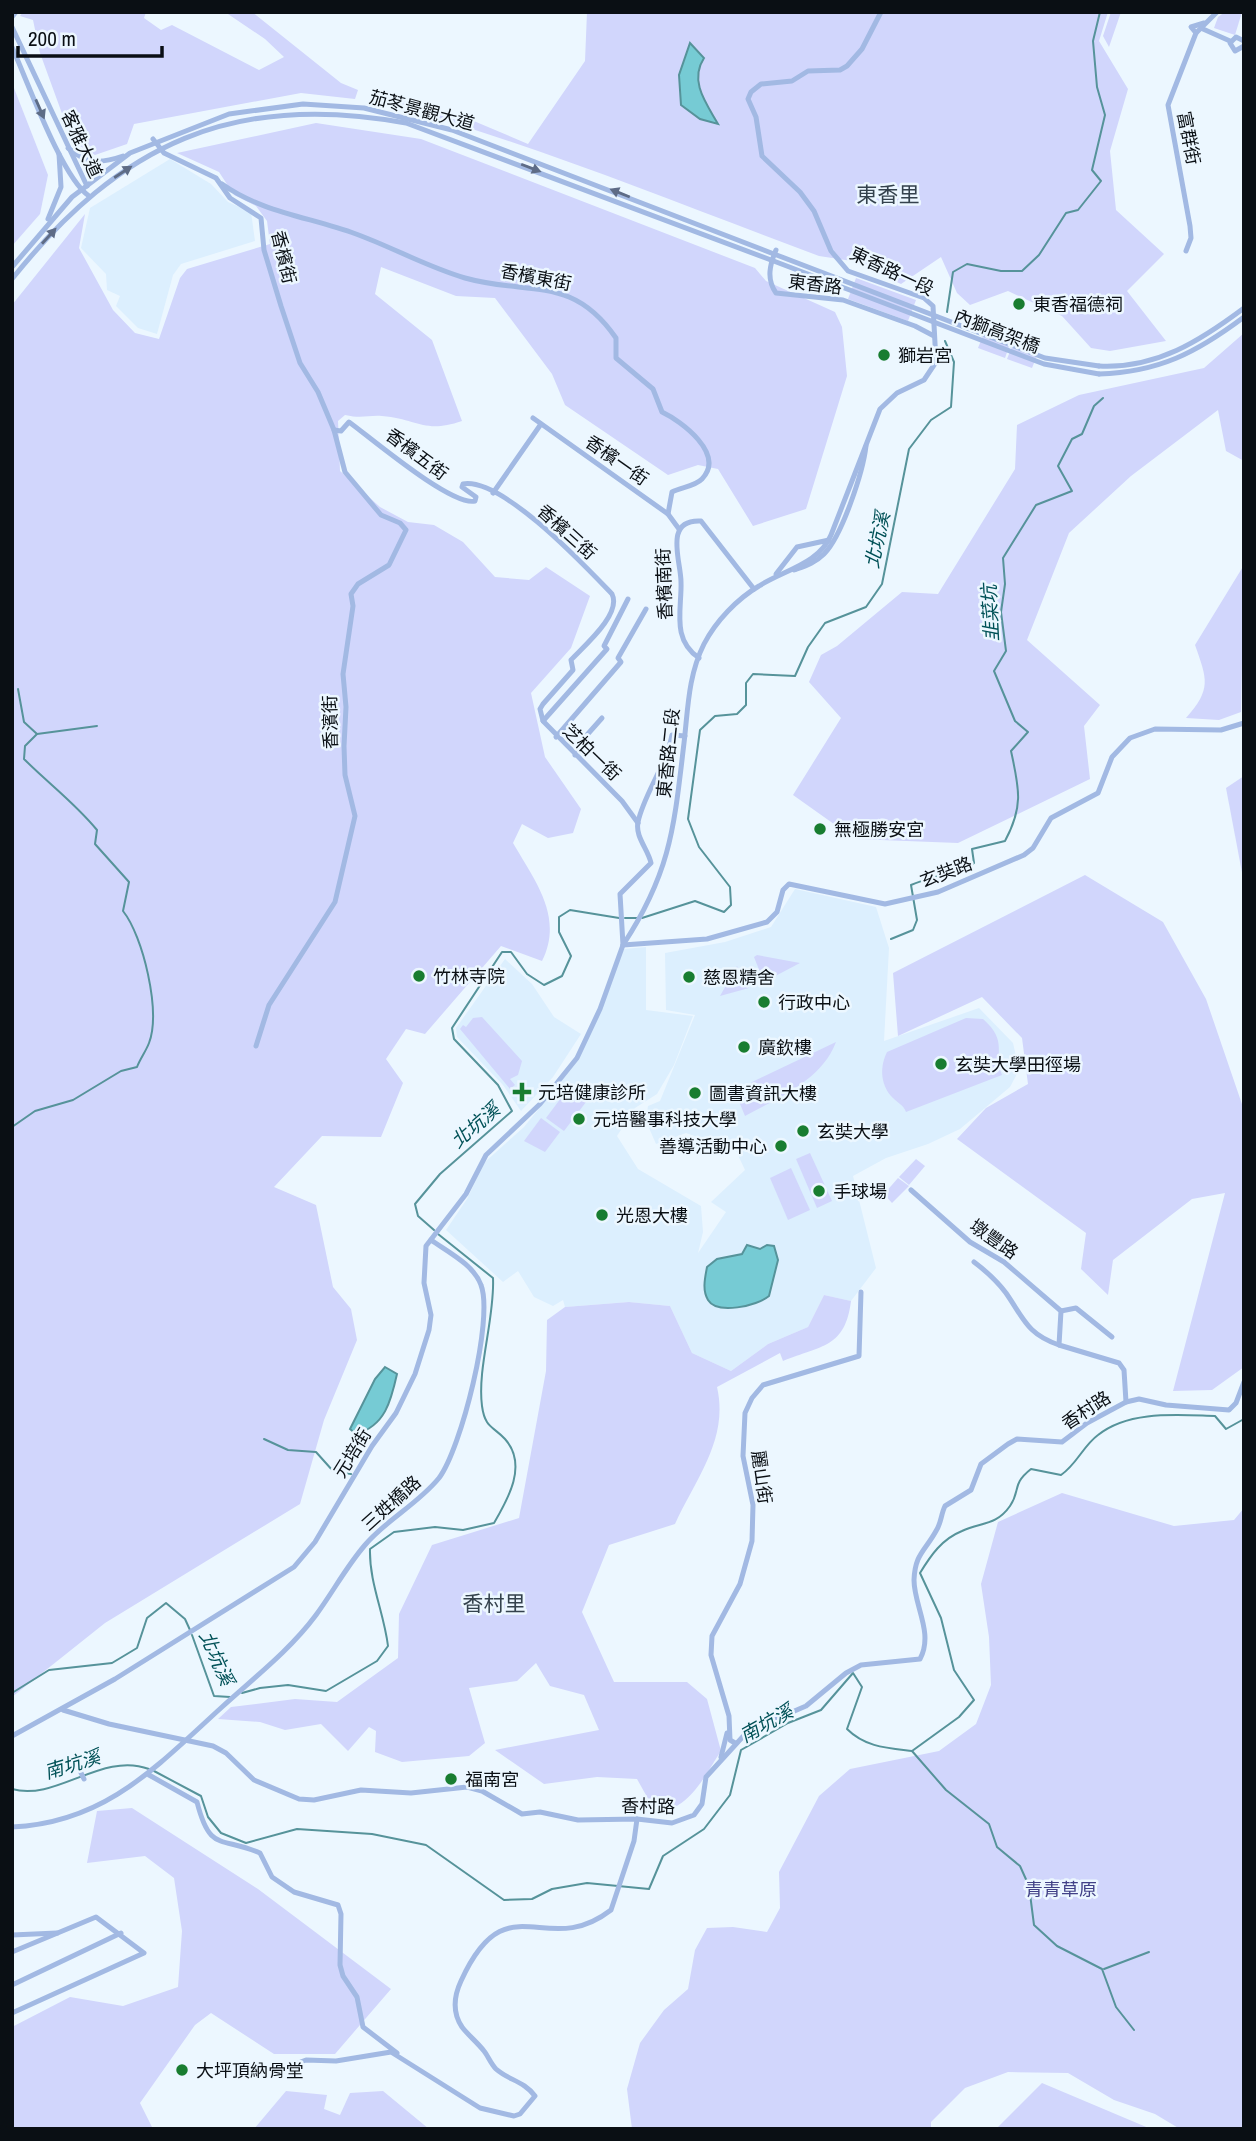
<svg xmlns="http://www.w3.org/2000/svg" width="1256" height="2141" font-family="'Archivo Narrow','Noto Sans TC',sans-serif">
	<rect width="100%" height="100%" fill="#ecf7ff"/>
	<g fill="#dceffe">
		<polygon points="170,159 211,184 228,202 251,212 255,241 181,264 173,275 157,334 138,328 116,306 120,296 107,290 106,274 81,248 90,208"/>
		<polygon points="795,889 876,907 889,948 884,1041 979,1008 1013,1043 1019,1070 1010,1087 960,1129 928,1144 886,1158 853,1176 876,1268 851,1301 824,1295 808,1327 768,1344 731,1371 692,1353 670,1306 629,1302 565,1307 563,1300 553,1306 534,1297 518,1271 503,1282 446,1230 467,1199 485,1162 524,1127 576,1063 624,949 646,947 646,1010 693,1016 674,1065 657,1094 635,1108 617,1136 638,1169 701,1206 703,1232 698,1253 726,1212 711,1202 745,1170 736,1151 686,1133 656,1144 646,1121 648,1106 660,1101 695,1015 666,1010 665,953 725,942 771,927"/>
		<polygon points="505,959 532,984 554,1017 581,1034 553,1077 521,1111 503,1085 457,1037 456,1028"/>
	</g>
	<g fill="#d1d6fc">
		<polygon points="23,12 146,12 144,18 161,30 172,25 259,70 284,57 265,39 225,12 252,12 341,83 358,90 355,99 301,93 134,124 127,144 95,155 72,141 40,53 33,20 20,16"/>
		<path d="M587,12h521l-9,29 29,48 -18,62 6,59 48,44 -37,37 39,50 -56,10 -19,-3 -29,-32 -54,-25 -38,14 -13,-12 -16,-36 -40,27 -49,-23 -33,-5c-148,-55 -294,-116 -446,-156v-3h20l60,22h16l59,25 57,-83z"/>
		<polygon points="1111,12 1121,12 1109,47 1103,36"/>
		<polygon points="1225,12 1242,12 1235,35 1214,28 1218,17"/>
		<polygon points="12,83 48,175 40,214 12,246"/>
		<path d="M316,123l105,16 334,129 11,13 69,31 7,15 5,49 -41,133 -53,17 -35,-57 -20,-4 -30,10 -103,-70 -13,-31 -57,-76 -39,-2 -75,-29 -6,27 57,46 30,81c-38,13 -44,-2 -80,-5 -14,-1 -20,3 -37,-1l-7,6 2,50 40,36 28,15 26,3 29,17 32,35 34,3 17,-13 44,29 -19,52 -40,45 14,64 36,52 -8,24 -25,5 -26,-14 -9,19c22,38 51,74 29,118l-41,-15 -76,88 -19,-5 -20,30 17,24 -22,54 -59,-1 -48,51 42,18 17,82 18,22 6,31 -33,80 -24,84 -195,119 -93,74v-1392l73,-91 -6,34 34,62 22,23 24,6 21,-61 7,-9 83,-25 -3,-23 -11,-15 -22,-11 -15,-23 -42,-19z"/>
		<polygon points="856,278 916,300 908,321 848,299"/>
		<polygon points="986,328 1012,338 1005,358 978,348"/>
		<polygon points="1244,333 1244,461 1226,451 1218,410 1131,476 1069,533 1027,640 1100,705 1084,726 1090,779 958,843 855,839 793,795 841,718 809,682 821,655 837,646 902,592 938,594 1015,469 1017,425 1079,395 1204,368"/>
		<polygon points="1015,339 1040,348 1032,368 1007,359"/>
		<path d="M1244,565l-3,147 -22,8 -33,-2c26,-29 21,-39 9,-73z"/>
		<polygon points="1244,776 1244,883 1226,788"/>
		<polygon points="1085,875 1163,922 1206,999 1244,1110 1244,1367 1212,1390 1173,1391 1225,1193 1192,1199 1113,1260 1108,1295 1081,1269 1086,1233 957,1139 986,1108 1028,1084 1022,1038 982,997 898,1036 893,973"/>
		<polygon points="757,955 800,963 764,982 754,957"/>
		<polygon points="737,966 749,988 720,996"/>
		<polygon points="482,1017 522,1061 518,1075 510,1079 515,1085 510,1089 460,1029 463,1025 466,1027 473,1018"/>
		<path d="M966,1018l17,1c26,23 10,34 19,56l-96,37c-3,-8 -9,-9 -15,-16 -11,-13 -11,-30 -4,-44z"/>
		<path d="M836,1042c-14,38 -58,56 -91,74l-7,-17 14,-17z"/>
		<polygon points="571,1091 586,1102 564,1131 546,1118 561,1098 564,1101"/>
		<polygon points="541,1118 560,1132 545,1152 524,1141"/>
		<polygon points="810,1153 832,1201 817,1208 796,1159"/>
		<polygon points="916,1159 925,1166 909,1185 899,1177"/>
		<polygon points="791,1168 810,1210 788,1220 770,1178"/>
		<polygon points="898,1178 909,1186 892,1203 884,1194"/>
		<path d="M824,1295l27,6c-6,47 -29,44 -68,60l-3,-8 -63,34c12,52 -21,91 -42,137l-66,21 -27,67 32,70h73l20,17 14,52c-18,27 -30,57 -65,62l-19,-34 -40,-2 -53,7 -49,-34 104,-20 -15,-35 -34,-9 -14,-23 -19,18 -48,7 16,55 -16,13 -67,6 -27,-10 1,-21 -7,-4 -21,24 -27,-27 -36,6 -25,-8 -42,-3 13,-12 64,-8 42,3 61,-44 1,-44 33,-69 87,-27 27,-147 1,-51 18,-13 64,-5 41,4 22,47 39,18 37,-27 40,-17z"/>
		<polygon points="1062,1493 1174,1526 1234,1520 1244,1508 1244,2127 1180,2129 1155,2114 1114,2100 1068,2073 1008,2072 965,2088 931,2122 931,2129 632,2129 627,2089 640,2043 664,2010 688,1989 695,1950 707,1928 733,1927 767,1932 780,1908 779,1872 819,1796 850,1769 939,1751 976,1724 991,1685 989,1637 981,1584 998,1522"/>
		<polygon points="132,1808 258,1889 391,1989 335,2054 274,2054 211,2013 195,2025 140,2103 153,2129 12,2129 12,2027 70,1997 123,2006 178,1987 182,1931 174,1878 145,1856 87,1863 97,1811"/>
		<polygon points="1042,2083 1151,2129 996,2129"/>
		<polygon points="286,2091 327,2095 324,2109 340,2115 350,2093 383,2091 429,2129 254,2129"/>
	</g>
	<g fill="#76cbd4" stroke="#56939a" stroke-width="2">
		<path d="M690,43l14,15c-15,23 2,45 14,66l-18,-5 -19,-14 -2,-30z"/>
		<path d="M747,1245l13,4 7,-4 7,1 4,14 -9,36c-12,10 -52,19 -61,4 -6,-10 -3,-22 -1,-33l10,-8 25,-5z"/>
		<path d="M385,1367l12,7c-6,27 -12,52 -41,60l-6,-5 25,-50z"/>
	</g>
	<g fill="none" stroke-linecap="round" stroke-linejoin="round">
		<g stroke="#56939a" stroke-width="2">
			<polyline points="947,312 953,272 967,264 1001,271 1022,271 1039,255 1066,213 1078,210 1101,181 1092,170 1105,115 1097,87 1093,41 1100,12"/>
			<polyline points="18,689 24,722 37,734"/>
			<polyline points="625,918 637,918"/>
			<polyline points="642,918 695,901 724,912 731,905 730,887 699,847 688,819 700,730 715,716 737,714 746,705 746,683 753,674 795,676 808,647 825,623 866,607 882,584 909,449 931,420 951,407 954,362 945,341"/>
			<path d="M891,939l22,-9 4,-10 -6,-35c21,-9 42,-11 63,-22l-2,-14 33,-8c19,-35 14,-53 6,-90l17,-19 -13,-11 -21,-50 12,-20 -5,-39 4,-28 -2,-26 33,-53 36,-14 -14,-25 14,-27 10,-5 12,-28 9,-8"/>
			<path d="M12,1127l23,-16 38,-11 48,-29 16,-4c3,-8 9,-16 12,-24 12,-32 -6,-107 -26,-132l6,-29 -34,-38 2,-14c-22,-27 -48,-46 -73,-71l1,-13 12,-12 60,-8"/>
			<polyline points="434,1230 418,1216 415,1204 440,1174 512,1111 498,1085 454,1039 452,1028 502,952 511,952 527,974 544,985 562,976 571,956 559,932 559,917 570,910 619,918"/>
			<polyline points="264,1439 288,1450 316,1452 333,1471 351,1474"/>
			<polyline points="192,1635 214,1696 230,1697"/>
			<polyline points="12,1693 49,1670 112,1663 137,1648 147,1618 166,1603 185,1619 190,1630"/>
			<path d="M242,1693l18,-5 28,-3 38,6 51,-30 11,-15c-4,-33 -19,-64 -18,-97l24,-17 41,-5 28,3 31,-7c14,-24 34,-58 11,-84 -12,-13 -20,-11 -23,-33 -5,-38 13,-88 11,-128l-55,-44"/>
			<polyline points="912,1751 946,1790 989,1824 997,1847 1020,1866 1029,1886 1034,1925 1057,1946 1102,1969 1116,2007 1134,2030"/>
			<path d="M154,1771l47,25 7,21 13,16 25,10 51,-14 75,5 54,11 78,55 28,-1 20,-10 35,-6 62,6 14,-33 41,-27 26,-34 11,-45 47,-27 33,-13 32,-37 9,14 -15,42c18,18 40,19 65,22l47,-34 15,-17 -20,-30 -13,-52 -21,-45c11,-18 22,-34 42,-42 19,-9 34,-5 48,-25 11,-16 1,-21 21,-37l30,6c16,-11 22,-29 37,-40 31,-25 80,-20 117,-19l11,13 18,-10"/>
			<path d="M12,1789c44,13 90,-38 137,-20"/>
			<polyline points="1104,1969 1149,1952"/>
		</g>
		<g stroke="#a2b9e3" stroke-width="5">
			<polyline points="12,17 16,12"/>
			<polyline points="12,27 87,186"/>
			<polyline points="1203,29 1230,41"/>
			<polyline points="1196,33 1217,12"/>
			<polyline points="1244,41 1236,37 1230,43 1235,51 1244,46"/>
			<path d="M12,47c15,33 50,131 77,149"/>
			<polyline points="153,139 164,153 216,178 230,198 261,218 264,250 281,306 300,363 318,392 334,430 345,472 381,515 400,523 406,530 389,565 358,584 351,594 353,606 343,674 346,707 344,746 345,775 355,816 335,902 269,1005 256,1046"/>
			<path d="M68,148c19,16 32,16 55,8"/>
			<path d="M222,184c41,29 88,33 134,50 36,13 71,33 109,44 64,18 107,-4 151,60v20l37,31 9,23c19,9 64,42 40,67 -8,8 -21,8 -30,13l-4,22"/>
			<polyline points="48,219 61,187 59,154"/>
			<path d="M776,250c-6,14 -10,29 0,43l67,7 72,26 19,10"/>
			<polyline points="1186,251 1191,238 1190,226 1168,105 1196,33 1191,27 1204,23"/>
			<polyline points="12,267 72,197 130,153 229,114 303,104 364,108 452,130 774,254"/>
			<path d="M12,279c108,-135 221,-188 394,-156l365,137"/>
			<path d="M1099,366c57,3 101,-25 145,-58"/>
			<path d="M1099,374c60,-2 97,-21 145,-57"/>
			<polyline points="533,418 668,514 679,529"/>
			<path d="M334,430l7,1 8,-9c22,16 103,85 126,79l1,-4 -14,-10 1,-3c39,-7 122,82 149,110 10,20 -28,52 -41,66l2,10 -30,34 -3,5 3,12 79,80 16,22"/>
			<polyline points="493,493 541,424"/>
			<path d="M794,570c11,-4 21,-7 30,-16 18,-18 39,-82 42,-108"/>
			<polyline points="776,574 797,547 829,540"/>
			<path d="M699,658c-28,-19 -17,-49 -18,-76 0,-21 -18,-63 20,-61l53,68"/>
			<polyline points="543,721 607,649 604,646 628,599"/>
			<polyline points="556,737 621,662 618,658 646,609"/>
			<polyline points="575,755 578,745 602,718"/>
			<path d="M623,945c48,-73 51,-118 61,-202 4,-34 4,-67 20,-99 12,-23 33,-45 55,-58 25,-16 60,-22 72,-51l49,-126 17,-16 27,-13 12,-18 -3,-56 -9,-8 -76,-27 -17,-20 -17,-40 -14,-19 -38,-36 -6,-39 -8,-18 3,-7 10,-8 31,-3 16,-10 32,-1 7,-4 15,-17 19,-37"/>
			<polyline points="623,945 707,939 767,922 777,912 783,890 789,884 885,904 938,892 1024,855 1033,848 1051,818 1098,793 1112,757 1130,738 1155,729 1221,730 1244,723"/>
			<polyline points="911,1190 970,1242 1004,1262 1061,1311 1059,1345 1119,1363 1124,1370 1126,1402"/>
			<path d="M974,1262c12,9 23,19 32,31 18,26 21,41 53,52"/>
			<polyline points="1061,1311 1076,1308 1112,1337"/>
			<path d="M63,1710l46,14 104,22 13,7 28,27 45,19 15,1 47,-10 50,3 56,-6 15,4 40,23 18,-2 38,8 59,-1 35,4 22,-8 8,-11 4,-27 42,-46 58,-25 40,-33 15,-8 59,-6c14,-26 -6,-53 -6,-79 1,-26 11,-29 22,-49 5,-7 5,-17 9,-25l26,-16 10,-26 27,-20 9,-5 45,3 25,-19 39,-21 13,-3 27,6 63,5 7,-7 8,-21"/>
			<path d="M12,1736l103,-57 179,-112 21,-25 57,-96 24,-33 19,-39 14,-44 2,-15 -7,-32 2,-37 40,-52 20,-39 54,-51 37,-46 23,-49 23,-64 -3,-51 31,-31c-3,-14 -16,-26 -13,-41 6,-28 28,-56 34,-87l13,1"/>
			<polyline points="735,1743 730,1740 729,1716 711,1655 712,1636 740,1584 752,1541 753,1505 743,1456 745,1413 752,1398 763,1385 859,1356 861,1292"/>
			<polyline points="721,1757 727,1733"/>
			<path d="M149,1775l48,27c13,51 24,34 63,51l12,24 22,15 44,13 3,9 -1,51 3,11 14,21 6,30 34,26"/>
			<polyline points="84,1779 74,1758 94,1753"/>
			<path d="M12,1827c94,-4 146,-62 210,-120 33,-30 68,-57 94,-92 17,-23 30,-48 49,-70 21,-25 53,-41 74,-67 22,-29 55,-159 42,-193 -7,-20 -33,-33 -50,-45"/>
			<polyline points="12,1935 57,1933"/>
			<polyline points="12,1952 96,1917 144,1953 12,2013"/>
			<polyline points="12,1985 121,1933"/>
			<path d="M290,2066l16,-6 30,1 55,-9 89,56 34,8 6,-2 15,-18c-11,-15 -27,-16 -39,-27 -5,-5 -8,-13 -12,-18 -7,-9 -16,-16 -22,-24 -10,-15 -8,-31 -1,-46 46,-101 84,-20 150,-71l23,-69 3,-22"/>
		</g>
		<g stroke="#a2b9e3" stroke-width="5">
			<polyline points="774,254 1045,358 1099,366"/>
			<polyline points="771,260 1044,364 1099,374"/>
		</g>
	</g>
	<defs><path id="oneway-solid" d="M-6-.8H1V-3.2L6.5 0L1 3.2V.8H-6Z" transform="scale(1.75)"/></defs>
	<g fill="#5e6c86">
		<use href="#oneway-solid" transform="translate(40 109) rotate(66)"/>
		<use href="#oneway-solid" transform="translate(531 168) rotate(21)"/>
		<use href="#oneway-solid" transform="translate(123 172) rotate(-33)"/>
		<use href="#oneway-solid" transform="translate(620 193) rotate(-158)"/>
		<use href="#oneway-solid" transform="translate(49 236) rotate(-48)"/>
	</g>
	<g fill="#187d30" stroke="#ecf7ff" stroke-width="2.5">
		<circle cx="1019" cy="304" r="7"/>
		<circle cx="884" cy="355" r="7"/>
		<circle cx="820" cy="829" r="7"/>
		<circle cx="419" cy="976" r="7"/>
		<circle cx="689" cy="977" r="7"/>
		<circle cx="764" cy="1002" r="7"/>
		<circle cx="744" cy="1047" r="7"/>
		<circle cx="941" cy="1064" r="7"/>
		<path d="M518.5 1081.5h7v7h7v7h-7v7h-7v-7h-7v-7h7z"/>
		<circle cx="695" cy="1093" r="7"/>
		<circle cx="579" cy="1119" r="7"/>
		<circle cx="803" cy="1131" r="7"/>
		<circle cx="781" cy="1146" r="7"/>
		<circle cx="819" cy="1191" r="7"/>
		<circle cx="602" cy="1215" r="7"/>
		<circle cx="451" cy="1779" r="7"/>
		<circle cx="182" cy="2070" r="7"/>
	</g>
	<g text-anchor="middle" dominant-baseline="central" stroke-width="5" stroke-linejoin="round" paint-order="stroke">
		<g font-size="18" fill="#0a0f14" stroke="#ecf7ff">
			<text transform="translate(422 110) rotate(15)">茄苳景觀大道</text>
			<text transform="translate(1189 138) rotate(79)">富群街</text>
			<text transform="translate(82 144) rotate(65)">客雅大道</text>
			<text transform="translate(284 257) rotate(77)">香檳街</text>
			<text transform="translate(892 271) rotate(25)">東香路一段</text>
			<text transform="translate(536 277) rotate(11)">香檳東街</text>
			<text transform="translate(815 284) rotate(7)">東香路</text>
			<text transform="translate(997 331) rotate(21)">內獅高架橋</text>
			<text transform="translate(417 454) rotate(37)">香檳五街</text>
			<text transform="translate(617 460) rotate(35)">香檳一街</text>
			<text transform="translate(567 532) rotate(42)">香檳三街</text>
			<text transform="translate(664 584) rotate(-92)">香檳南街</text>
			<text transform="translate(330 722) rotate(-91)">香濱街</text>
			<text transform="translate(592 752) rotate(44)">芝柏一街</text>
			<text transform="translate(668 753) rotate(-84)">東香路二段</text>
			<text transform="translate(946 872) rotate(-21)">玄奘路</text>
			<text transform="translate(994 1239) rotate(35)">墩豐路</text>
			<text transform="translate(1086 1410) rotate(-33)">香村路</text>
			<text transform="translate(352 1453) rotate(-58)">元培街</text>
			<text transform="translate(762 1477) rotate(82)">麗山街</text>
			<text transform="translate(391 1503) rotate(-42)">三姓橋路</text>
			<text transform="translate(648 1806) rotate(1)">香村路</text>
		</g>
		<g font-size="18" fill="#0a0f14" stroke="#ecf7ff" text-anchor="start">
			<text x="1033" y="304">東香福德祠</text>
			<text x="898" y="355">獅岩宮</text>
			<text x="834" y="829">無極勝安宮</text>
			<text x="433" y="976">竹林寺院</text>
			<text x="703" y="977">慈恩精舍</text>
			<text x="778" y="1002">行政中心</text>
			<text x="758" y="1047">廣欽樓</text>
			<text x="955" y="1064">玄奘大學田徑場</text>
			<text x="538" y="1092">元培健康診所</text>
			<text x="709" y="1093">圖書資訊大樓</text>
			<text x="593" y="1119">元培醫事科技大學</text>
			<text x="817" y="1131">玄奘大學</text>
			<text x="767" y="1146" text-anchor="end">善導活動中心</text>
			<text x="833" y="1191">手球場</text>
			<text x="616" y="1215">光恩大樓</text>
			<text x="465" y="1779">福南宮</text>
			<text x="196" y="2070">大坪頂納骨堂</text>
		</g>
		<g font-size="18" fill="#414187" stroke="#ecf7ff">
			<text x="1061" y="1889">青青草原</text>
		</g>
		<g font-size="19" font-style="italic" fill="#005157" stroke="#ecf7ff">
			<text transform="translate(877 540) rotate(-78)">北坑溪</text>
			<text transform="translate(990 613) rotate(-93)">韭菜坑</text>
			<text transform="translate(475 1125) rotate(-41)">北坑溪</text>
			<text transform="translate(217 1658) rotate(66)">北坑溪</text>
			<text transform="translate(766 1723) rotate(-29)">南坑溪</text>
			<text transform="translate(72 1764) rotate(-17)">南坑溪</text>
		</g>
		<g font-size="21" fill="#34424d" stroke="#ecf7ff">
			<text x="888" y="194">東香里</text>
			<text x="494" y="1603">香村里</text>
		</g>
	</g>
	<rect width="1256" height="2141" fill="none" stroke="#0a0f14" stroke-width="28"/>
	<path d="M18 46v10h144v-10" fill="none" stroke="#0a0f14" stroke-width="3.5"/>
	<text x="28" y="46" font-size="21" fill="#0a0f14" stroke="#ecf7ff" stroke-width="5" paint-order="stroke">200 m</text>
</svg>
